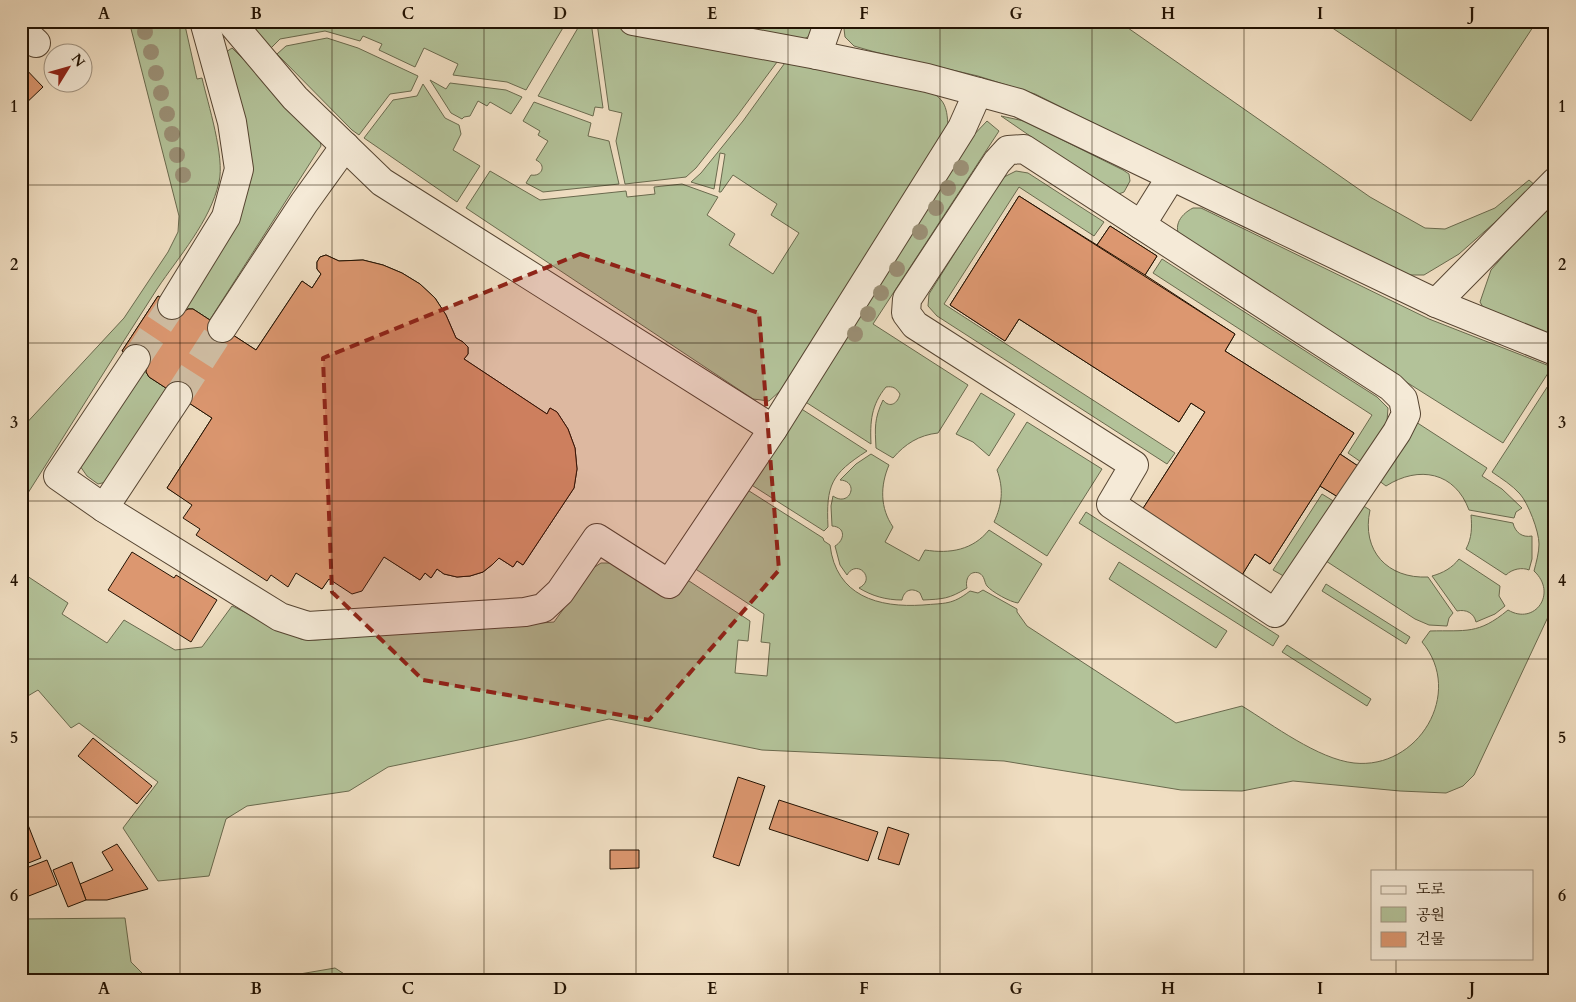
<svg xmlns="http://www.w3.org/2000/svg" width="1576" height="1002" font-family="Cardo,'Noto Serif KR',serif">
	<rect width="100%" height="100%" fill="#f0dec2"/>
	<filter id="stains"><feTurbulence type="fractalNoise" baseFrequency=".004" numOctaves="4"/><feColorMatrix values="0 0 0 0 .2 0 0 0 0 .09 0 0 0 0 .02 0 0 0 .5 -.17"/></filter>
	<radialGradient id="worn" r=".72"><stop offset=".6" stop-color="#630" stop-opacity="0"/><stop offset="1" stop-color="#630" stop-opacity=".3"/></radialGradient>
	<g fill="#b3c299" stroke="#6a6a4e">
		<path d="M129,21h55l13,58 5,-1c6,26 23,79 17,104 -9,40 -40,74 -62,107 -46,71 -90,143 -136,215v-75l103,-111 44,-66 10,-20 1,-16z"/>
		<polygon points="245,21 567,21 526,90 507,82 453,75 458,64 424,48 415,67 379,50 382,44 363,36 360,41 325,31 280,39 271,48"/>
		<polygon points="582,21 591,22 603,108 595,107 593,116 538,96"/>
		<polygon points="711,21 817,21 811,35 804,39"/>
		<polygon points="843,21 1118,21 1370,197 1425,228 1445,229 1495,208 1529,180 1536,186 1459,254 1424,275 1397,275 1035,94 978,76 875,52 854,46 845,37"/>
		<polygon points="1322,21 1537,21 1471,121"/>
		<polygon points="597,23 616,26 780,58 737,116 696,168 686,177 625,184 616,141 622,113 609,110"/>
		<polygon points="327,38 358,48 418,76 411,91 390,94 359,135 352,130 277,54 286,46"/>
		<polygon points="232,48 319,134 321,146 106,482 98,484 87,476 80,466 240,212 226,52"/>
		<path d="M787,60l138,28c19,11 22,16 23,39l-157,254 -22,20 -16,-2 -287,-191 24,-37 50,29 86,-9 1,6 28,-3 -1,-7 28,-3 36,13 -11,18 28,19 -6,11 44,29 26,-41 -28,-18 6,-11 -44,-29 -12,17h-2l6,-38 -5,-1 -6,36 -23,-7 10,-9 42,-52z"/>
		<polygon points="430,80 446,89 450,83 506,90 522,97 511,114 490,102 487,106 478,101 470,116 464,117 462,119 451,113"/>
		<polygon points="423,84 445,118 459,125 461,134 453,150 480,166 457,202 364,138 393,100 417,96"/>
		<path d="M534,102l57,21 -3,13 21,5 10,43 -76,8 -17,-9 5,-8c11,2 16,-10 5,-15l12,-19 -10,-6 2,-4 -17,-10z"/>
		<polygon points="1001,116 1024,121 1123,170 1129,174 1130,181 1124,192 1116,195"/>
		<path d="M987,121l12,10 -126,193 95,61 -30,48c-19,2 -33,11 -45,25l-17,-10c-1,-20 -2,-29 7,-48 7,9 15,3 17,-6 -4,-6 -7,-8 -14,-7 -15,18 -16,35 -15,57l-67,-43 164,-260z"/>
		<polygon points="1016,171 1028,173 1104,222 1094,236 1019,187 944,304 1175,453 1167,464 937,316 928,306 929,294 1002,178"/>
		<polygon points="1553,199 1555,201 1555,339 1484,309 1480,302 1491,270"/>
		<path d="M1193,208h8l228,111 123,48 -49,76 -319,-201c-13,-13 -5,-27 9,-34z"/>
		<polygon points="1162,259 1377,397 1388,408 1387,421 1361,462 1348,453 1372,415 1153,273"/>
		<path d="M1555,375v227l-81,173 -11,11 -17,7 -46,-2 -107,-10 -51,10 -61,-1 -177,-29 -242,-11 -153,-31 -86,20 -135,28 -39,24 -102,15 -21,13 -17,57 -51,5 -35,-53 35,-46 -79,-59 -8,5 -33,-38 -17,10v-128l47,31 -6,11 45,29 17,-23 51,30 27,-3 30,-41 69,33 14,1 239,-18 39,-54 8,-5h15l57,35 13,-19 64,42 -2,20 -10,-1 -3,33 32,3 3,-33 -9,-1 3,-28 -70,-46 52,-79 77,49 1,3 6,4c6,51 48,63 93,60 22,-2 29,0 47,-14l8,2 5,-3 34,19v3l10,14 149,97 66,-17c31,19 76,53 112,57 64,7 111,-70 68,-121l8,-11c36,-1 48,4 78,-21 27,16 50,-17 26,-39 2,-8 5,-18 5,-27 0,-13 -11,-41 -19,-50 -8,-9 -18,-15 -28,-22z"/>
		<polygon points="981,393 1015,414 989,456 973,442 956,434"/>
		<path d="M800,408l67,43c-36,23 -41,34 -39,76l-4,4 -74,-47z"/>
		<path d="M1027,422l75,47 -55,87 -53,-34c8,-17 10,-33 3,-52z"/>
		<path d="M1416,422l71,46 -5,8 20,13 20,19 -6,4 -2,6 -45,-8c-14,-38 -50,-45 -83,-24l-8,-6z"/>
		<path d="M871,454l18,11c-9,21 -9,43 4,62l-8,15 34,19 6,-11c25,4 48,0 64,-20l53,34 -24,39c-8,-1 -26,-11 -31,-17 -3,-4 -2,-10 -8,-13 -10,-3 -14,7 -12,15 -18,11 -24,11 -44,12l-3,-7c-8,-6 -16,-3 -18,7 -16,0 -30,-4 -43,-12 18,-9 -2,-30 -12,-13l-7,-10 -5,-19c10,-6 11,-19 -3,-20l-1,-20 2,-10c17,12 27,-15 7,-16l16,-16z"/>
		<polygon points="1322,494 1335,502 1287,578 1273,570"/>
		<path d="M1362,505l8,5c-9,41 18,69 58,67l25,36 -4,5 -2,8 -18,-1 -14,-6 -89,-58z"/>
		<polygon points="1086,512 1279,636 1273,646 1079,523"/>
		<path d="M1471,515l42,8c2,9 9,15 19,13v23l-3,11c-7,-3 -17,-1 -23,5l-40,-26c6,-11 6,-22 5,-34z"/>
		<path d="M1459,559l41,27 -1,10 6,10 -10,8 -19,8c-2,-9 -10,-13 -19,-11l-25,-35c11,-3 20,-8 27,-17z"/>
		<polygon points="1119,562 1227,631 1216,648 1109,579"/>
		<polygon points="1326,584 1410,637 1406,644 1322,591"/>
		<polygon points="1287,645 1371,699 1367,706 1282,652"/>
		<polygon points="125,918 131,962 150,981 21,981 21,919"/>
		<polygon points="335,968 355,981 284,981 288,976"/>
	</g>
	<g fill="#dc9770" stroke="#221202">
		<polygon points="21,64 43,87 21,108"/>
		<polygon points="1019,196 1097,245 1110,226 1157,256 1145,275 1235,334 1225,351 1354,433 1340,454 1358,466 1338,497 1320,486 1270,564 1255,554 1242,575 1142,510 1205,412 1191,403 1179,422 1019,319 1005,341 950,305"/>
		<polygon points="1019,196 1235,334 1225,351 1354,433 1270,564 1255,554 1242,575 1142,510 1205,412 1191,403 1179,422 1019,319 1005,341 950,305"/>
		<polygon points="1110,226 1157,256 1145,275 1097,245"/>
		<polygon points="326,255 339,261 363,260 383,265 402,273 420,284 435,298 446,315 456,338 463,342 468,347 468,354 464,359 547,414 550,408 557,412 568,429 575,448 577,469 574,488 523,565 517,561 513,567 499,558 493,564 483,572 470,576 457,577 444,574 437,569 431,578 425,573 420,580 355,538 322,589 167,488 212,418 149,377 146,372 147,367 122,351 158,296 183,312 188,309 193,309 256,350 302,281 312,288 321,274 317,269 317,262 320,257"/>
		<polygon points="326,255 339,261 363,260 383,265 402,273 420,284 435,298 446,315 456,338 463,342 468,347 468,354 464,359 547,414 550,408 557,412 568,429 575,448 577,469 574,488 523,565 517,561 513,567 499,558 493,564 483,572 470,576 457,577 444,574 437,569 431,578 425,573 420,580 384,557 362,591 352,594 329,579 322,589 296,573 288,587 271,575 267,581 196,535 200,529 183,518 192,505 167,488 212,418 149,377 146,372 147,367 122,351 158,296 183,312 188,309 193,309 256,350 302,281 312,288 321,274 317,269 317,262 320,257"/>
		<polygon points="1340,454 1358,466 1338,497 1320,486"/>
		<polygon points="132,552 174,578 176,575 217,600 191,642 108,590"/>
		<polygon points="93,738 152,786 137,804 78,756"/>
		<polygon points="738,777 765,786 739,866 713,857"/>
		<polygon points="779,800 878,832 868,861 769,829"/>
		<polygon points="21,807 41,858 21,866"/>
		<polygon points="888,827 909,834 899,865 878,859"/>
		<polygon points="117,844 148,889 107,900 86,900 80,884 113,870 102,852"/>
		<polygon points="610,850 639,850 639,868 610,869"/>
		<polygon points="47,860 57,885 21,899 21,870"/>
		<polygon points="72,862 86,900 68,907 53,870"/>
	</g>
	<g fill="none" stroke-linecap="round" stroke-linejoin="round">
		<g stroke="#d1bfa5" stroke-width="28" stroke-dasharray="28 14" stroke-linecap="butt">
			<polyline points="136,359 172,305"/>
			<polyline points="178,396 222,328"/>
		</g>
		<defs>
			<g id="minor">
				<polyline points="230,21 295,98 382,182 773,429 962,128 978,92"/>
				<polyline points="633,21 817,55 927,78 1019,103 1436,303 1555,351"/>
				<polyline points="21,29 36,43"/>
				<polyline points="817,55 829,21"/>
				<polygon points="1024,149 1391,387 1403,399 1406,414 1397,432 1275,613 1111,504 1134,465 915,325 906,313 907,299 997,162 1008,150"/>
				<polyline points="1141,225 1171,177"/>
				<polyline points="1436,303 1555,182"/>
				<polyline points="172,305 226,217 239,169 232,122 204,21"/>
				<polyline points="222,328 304,203 345,146"/>
				<polyline points="178,396 104,508 280,617 308,626 525,612 543,608 560,592 597,538 669,584 773,429"/>
				<polyline points="104,508 58,476 136,359"/>
			</g>
		</defs>
		<use href="#minor" stroke="#564532" stroke-width="30"/>
		<use href="#minor" stroke="#f5ead7" stroke-width="28"/>
	</g>
	<g fill="#9b9076">
		<circle cx="145" cy="32" r="8"/>
		<circle cx="151" cy="52" r="8"/>
		<circle cx="156" cy="73" r="8"/>
		<circle cx="161" cy="93" r="8"/>
		<circle cx="167" cy="114" r="8"/>
		<circle cx="172" cy="134" r="8"/>
		<circle cx="177" cy="155" r="8"/>
		<circle cx="961" cy="168" r="8"/>
		<circle cx="183" cy="175" r="8"/>
		<circle cx="948" cy="188" r="8"/>
		<circle cx="936" cy="208" r="8"/>
		<circle cx="920" cy="232" r="8"/>
		<circle cx="897" cy="269" r="8"/>
		<circle cx="881" cy="293" r="8"/>
		<circle cx="868" cy="314" r="8"/>
		<circle cx="855" cy="334" r="8"/>
	</g>
	<path fill="#8f2418" fill-opacity="0.2" stroke="#8f2418" stroke-width="4" stroke-dasharray="10 6" stroke-linejoin="round" d="M580,254l179,59 20,257 -130,150 -226,-40 -91,-88 -9,-234z"/>
	<path fill="none" stroke="#221202" stroke-width="1" stroke-opacity="0.55" d="M180,21v960M332,21v960M484,21v960M636,21v960M788,21v960M940,21v960M1092,21v960M1244,21v960M1396,21v850M21,185h1534M21,343h1534M21,501h1534M21,659h1534M21,817h1534M1396,958v23"/>
	<rect width="1576" height="1002" fill="none" stroke="#f0dec2" stroke-width="55"/>
	<rect x="1371" y="870" width="162" height="90" fill="#f5ead7" stroke="#a19482"/>
	<rect x="1381" y="886" width="25" height="8" fill="#f5ead7" stroke="#a19482"/>
	<text x="1416" y="894" font-size="15" fill="#221202">도로</text>
	<rect x="1381" y="907" width="25" height="15" fill="#b3c299" stroke="#a19482"/>
	<text x="1416" y="920" font-size="15" fill="#221202">공원</text>
	<rect x="1381" y="932" width="25" height="15" fill="#dc9770" stroke="#a19482"/>
	<text x="1416" y="944" font-size="15" fill="#221202">건물</text>
	<g transform="translate(68 68) rotate(53)"><circle r="24" fill="#f5ead7" stroke="#a19482"/>
	<path d="M0-4L9 19L0 12L-9 19Z" fill="#8f2418"/>
	<text y="-8" font-size="14" font-weight="bold" text-anchor="middle" fill="#221202">N</text>
	</g>
	<rect x="28" y="28" width="1520" height="946" fill="none" stroke="#221202" stroke-width="2"/>
	<g font-size="16" text-anchor="middle" font-weight="bold" fill="#221202">
		<text x="104" y="19">A</text>
		<text x="256" y="19">B</text>
		<text x="408" y="19">C</text>
		<text x="560" y="19">D</text>
		<text x="712" y="19">E</text>
		<text x="864" y="19">F</text>
		<text x="1016" y="19">G</text>
		<text x="1168" y="19">H</text>
		<text x="1320" y="19">I</text>
		<text x="1472" y="19">J</text>
		<text x="14" y="112">1</text>
		<text x="1562" y="112">1</text>
		<text x="14" y="270">2</text>
		<text x="1562" y="270">2</text>
		<text x="14" y="428">3</text>
		<text x="1562" y="428">3</text>
		<text x="14" y="586">4</text>
		<text x="1562" y="586">4</text>
		<text x="14" y="743">5</text>
		<text x="1562" y="743">5</text>
		<text x="14" y="901">6</text>
		<text x="1562" y="901">6</text>
		<text x="104" y="994">A</text>
		<text x="256" y="994">B</text>
		<text x="408" y="994">C</text>
		<text x="560" y="994">D</text>
		<text x="712" y="994">E</text>
		<text x="864" y="994">F</text>
		<text x="1016" y="994">G</text>
		<text x="1168" y="994">H</text>
		<text x="1320" y="994">I</text>
		<text x="1472" y="994">J</text>
	</g>
	<rect width="100%" height="100%" filter="url(#stains)"/>
	<rect width="100%" height="100%" fill="url(#worn)"/>
</svg>
